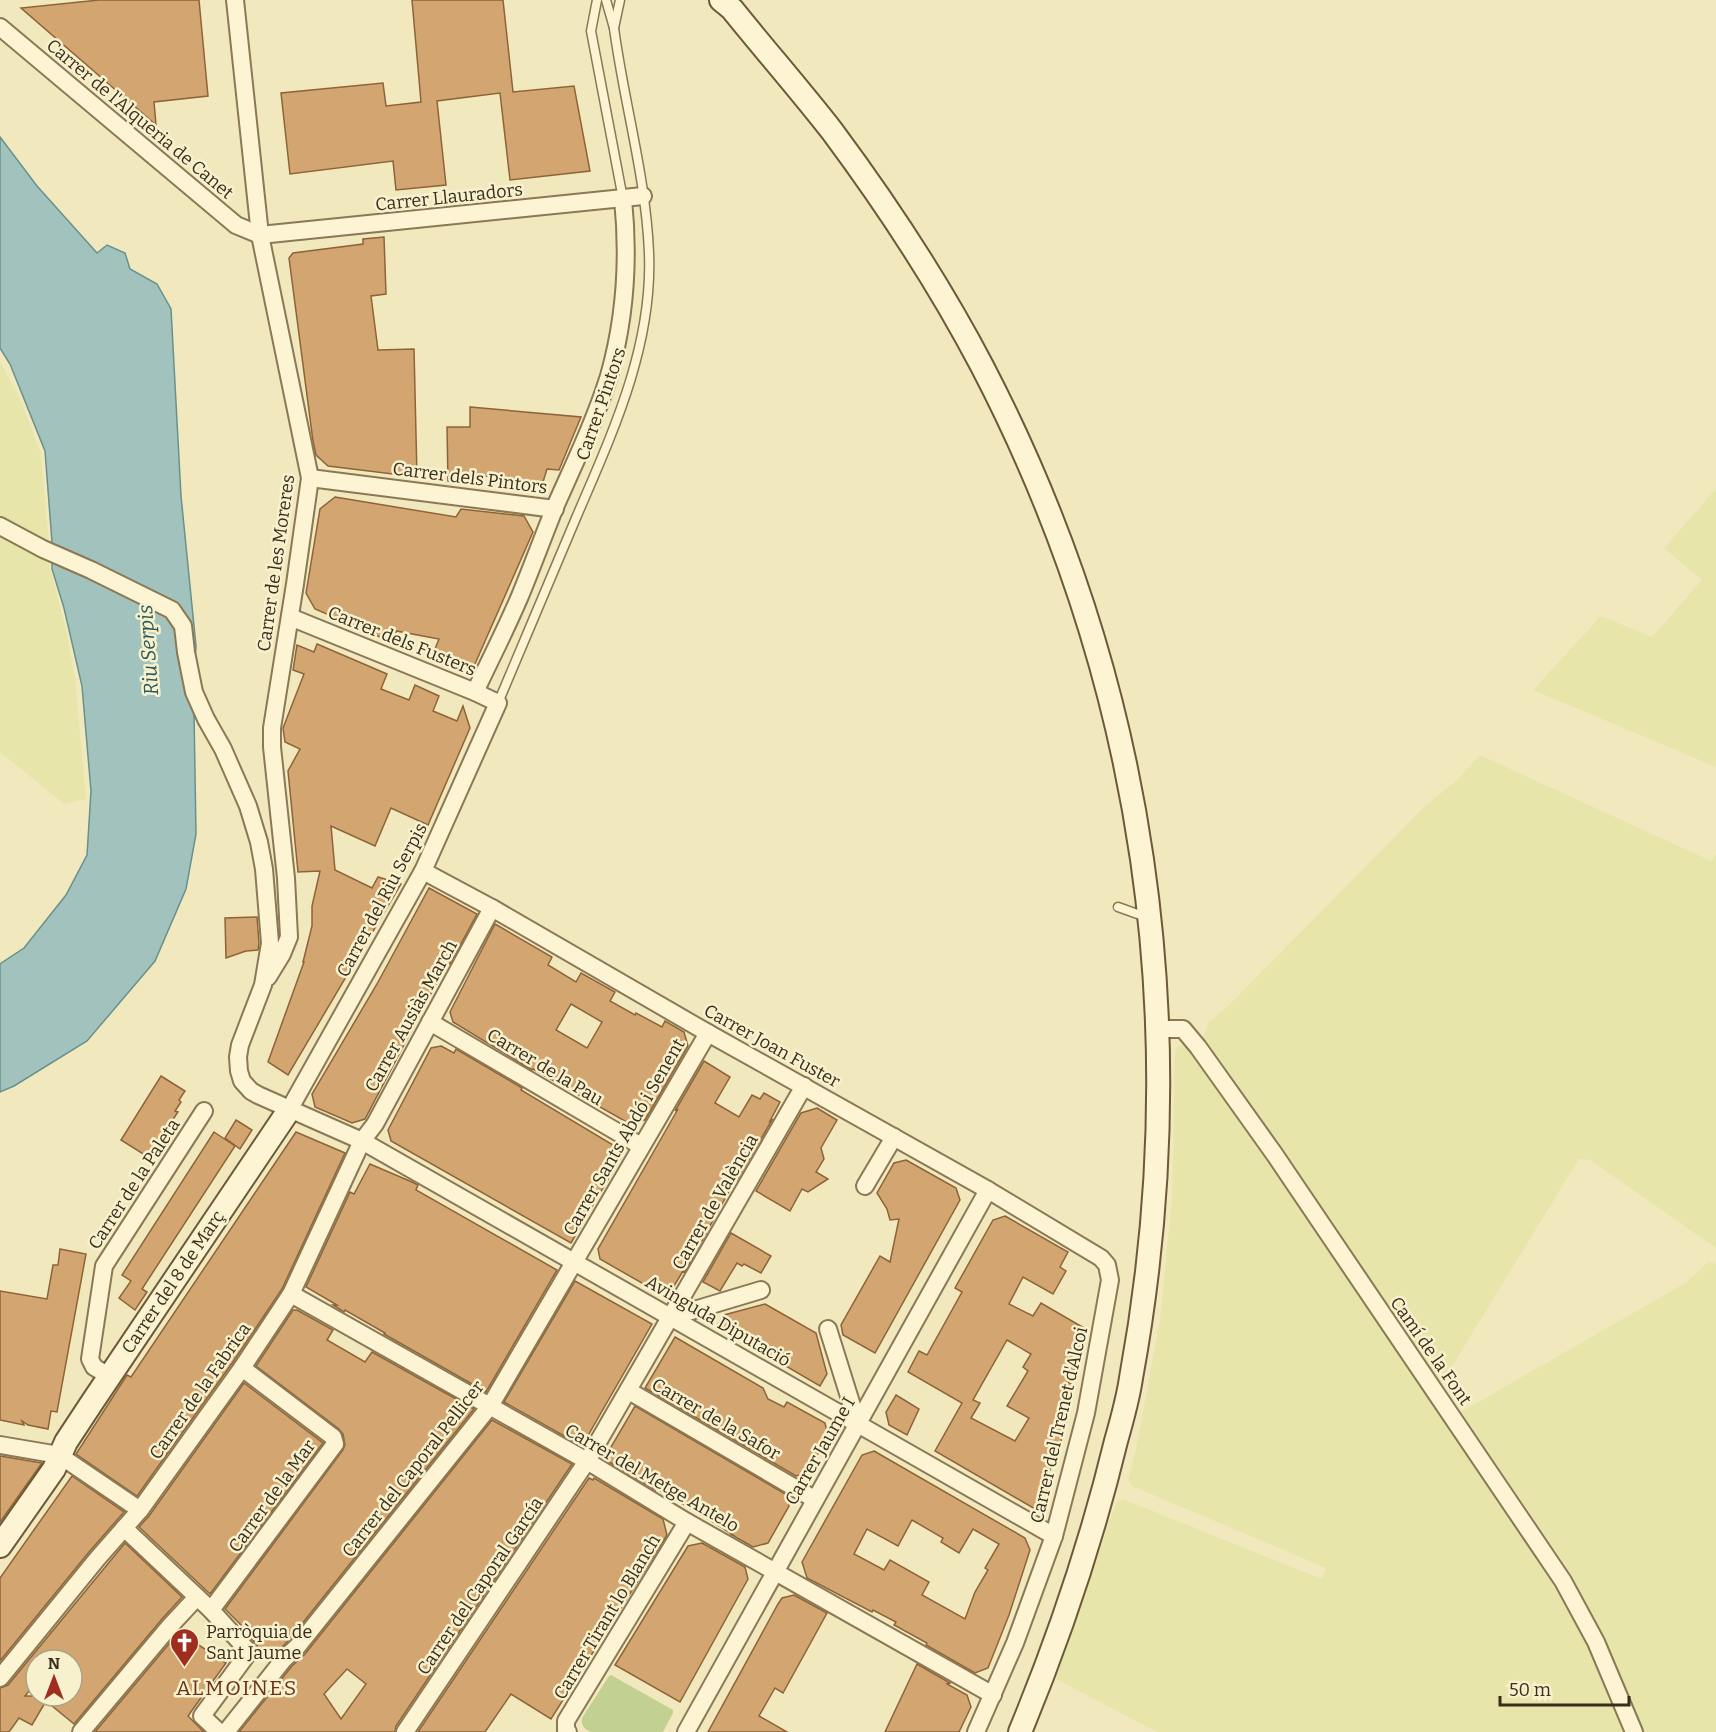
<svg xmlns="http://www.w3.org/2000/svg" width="1716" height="1732" font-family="Bitter,serif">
	<rect width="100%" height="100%" fill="#f2e8be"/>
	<g fill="#e8e5aa">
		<polygon points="0,361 21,401 41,454 49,546 0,517"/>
		<polygon points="1716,489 1716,767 1533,690 1601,616 1652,637 1702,580 1664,548"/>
		<polygon points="0,534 49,564 67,634 75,678 86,799 64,804 0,752"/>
		<polygon points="1480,755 1711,861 1716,854 1716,1248 1590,1160 1579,1159 1440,1386 1202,1040 1209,1022 1229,1005 1426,805 1455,782"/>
		<polygon points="1184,1045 1189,1046 1269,1157 1508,1513 1562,1597 1588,1646 1625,1732 1157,1732 1056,1679 1112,1513 1117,1502 1123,1499 1322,1579 1326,1568 1132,1486 1128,1480 1136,1449 1160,1320 1172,1197 1175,1054 1178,1046"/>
		<polygon points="1709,1261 1716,1264 1716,1732 1644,1732 1599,1628 1570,1572 1461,1412 1687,1282"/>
	</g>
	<path fill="#c2d191" d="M611,1675l62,35v3l-10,19h-72c-7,-3 -10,-6 -9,-14l27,-42z"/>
	<polygon fill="#a2c3bd" stroke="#68918c" stroke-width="1.5" points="0,137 37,186 97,253 107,245 125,253 130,269 157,284 171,309 181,496 196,646 192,705 194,712 196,834 186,889 155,961 87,1041 14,1086 0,1092 0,964 24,948 66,895 87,855 91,791 82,686 64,608 52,569 52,542 45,451 10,364 0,348"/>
	<g fill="#d3a570" stroke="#8d6438" stroke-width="1.5" fill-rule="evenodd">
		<polygon points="99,0 199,0 208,96 154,102 156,125 21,8"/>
		<polygon points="412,0 503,0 513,92 574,86 590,171 510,180 500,93 437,101 446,185 396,190 393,161 290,174 281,93 383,83 386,106 421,102"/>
		<polygon points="384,237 386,294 371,296 378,350 414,349 417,477 328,466 316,455 313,441 289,258 293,253 363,244 363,239"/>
		<polygon points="470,407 581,417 559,470 547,469 543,482 465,474 465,483 448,481 447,427 470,427"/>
		<polygon points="335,497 456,517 461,509 524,516 533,532 475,664 458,670 431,659 439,639 396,631 394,643 315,609 306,593 320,509"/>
		<polygon points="317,644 387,674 381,689 409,700 415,685 439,696 433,711 457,721 463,706 470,728 428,825 391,808 375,846 331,826 335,870 372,888 378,877 401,884 288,1075 268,1062 304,962 303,962 312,926 312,906 320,871 298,872 288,771 300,749 285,742 283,728 304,674 293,670 297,645 314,652"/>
		<polygon points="429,888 477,914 450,964 447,963 365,1119 352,1123 315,1107 312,1094 377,984"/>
		<polygon points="257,917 259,943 258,950 246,951 226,958 225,918"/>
		<path d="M495,924l57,33 -4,8 28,17 5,-9 34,19 -5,9 25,14 1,-2 26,14 3,-6 19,11 4,14 -43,74 -15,4 -97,-55 -1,1 -79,-48 -3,-10zM571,1004l31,18 -15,26 -31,-18z"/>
		<polygon points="441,1046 454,1053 456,1049 522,1088 521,1090 618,1148 621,1157 571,1243 391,1141 388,1130 431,1048"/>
		<polygon points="704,1061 730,1077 715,1103 739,1117 752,1095 760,1099 764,1093 780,1102 770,1121 772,1120 737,1180 736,1179 727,1195 685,1272 683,1271 671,1291 661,1294 600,1259 598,1249 678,1109 675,1111"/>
		<polygon points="161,1076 185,1091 179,1100 181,1102 175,1111 178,1112 148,1157 121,1140"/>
		<polygon points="817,1108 837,1120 821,1148 824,1159 816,1172 828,1179 808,1192 802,1189 790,1211 756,1191 801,1113"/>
		<polygon points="236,1120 252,1130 240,1149 225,1138"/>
		<polygon points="214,1132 235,1146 142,1289 147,1292 135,1310 119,1298 131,1281 122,1275"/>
		<polygon points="296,1132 345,1153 282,1289 233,1362 137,1496 76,1454 127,1375 131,1377"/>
		<polygon points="906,1160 956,1188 960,1200 875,1353 843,1335 841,1325 880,1256 890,1262 899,1219 890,1220 887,1209 877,1193 894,1163"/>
		<polygon points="370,1164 412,1182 418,1185 416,1190 557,1270 486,1392 384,1334 385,1333 345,1310 344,1312 333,1305 337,1305 306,1287 350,1192 354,1194"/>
		<path d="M1005,1216l63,36 -8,15 6,4 -13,23 -30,-17 -14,27 24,12 8,-13 43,25 -4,24 -5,8 3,2 -10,20 6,4 -5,8 3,1 -11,21 6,3 -7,26 -6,9 4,2 -13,22 6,5 -16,26 -100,-58 27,-48 -54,-31 11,-21 8,4 35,-63 -7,-4 38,-68zM1007,1340l24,14 -8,13 5,4 -21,35 22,12 -14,23 -44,-23 9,-15 -7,-3z"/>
		<polygon points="731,1233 771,1256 761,1273 744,1264 742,1266 737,1263 720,1291 703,1282"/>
		<polygon points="60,1249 86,1254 57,1412 51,1411 48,1429 28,1425 22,1421 24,1425 0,1420 0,1291 47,1299 53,1265 58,1265"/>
		<polygon points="575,1281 652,1324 582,1446 504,1402"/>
		<polygon points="765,1304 816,1333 827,1374 820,1386 717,1326 724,1315"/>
		<polygon points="293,1310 297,1310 333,1330 327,1340 365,1362 372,1352 474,1409 289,1640 269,1660 259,1651 257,1645 250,1637 251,1635 225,1609 343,1450 345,1445 343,1434 339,1429 256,1366"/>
		<polygon points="675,1337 763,1388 768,1399 784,1407 787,1402 825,1423 828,1436 807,1473 796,1476 645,1388"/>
		<polygon points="244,1383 323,1443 210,1594 139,1527 149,1516"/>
		<polygon points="896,1395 919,1409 907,1435 889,1425 886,1412"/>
		<polygon points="635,1406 787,1495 789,1506 768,1543 753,1547 732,1535 733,1535 707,1518 654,1487 655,1490 604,1459"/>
		<path d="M492,1420l80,44 -176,262 -1,6h-156l53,-66 13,-12zM347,1669l19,15 -25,35 -17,-25z"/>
		<path d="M874,1451l151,87 5,12 -21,65 -21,53 -13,5 -49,-28 1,-2 -33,-18 2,-3 -23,-12 -1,2 -65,-34 -5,-16 60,-107zM912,1520l31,18 -2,4 18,11 14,-24 26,15 -14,24 3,2 -13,22 -10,27 -43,-24 7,-13 -39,-22 -6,10 -30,-16 13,-25 31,17z"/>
		<polygon points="0,1456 42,1463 0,1522"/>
		<polygon points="72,1476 124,1512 89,1552 0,1661 0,1578"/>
		<polygon points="589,1478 593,1480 594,1478 663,1519 667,1535 551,1719 511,1694 485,1732 418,1732"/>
		<path d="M125,1543l57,54 -20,22 -88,105 -28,-23 -14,24 -13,-7 -10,14h-9v-44l8,-3zM36,1660h36v36h-47l11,-14z"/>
		<polygon points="702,1543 745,1567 748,1579 680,1702 615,1665 688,1546"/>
		<polygon points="794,1595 827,1613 783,1693 775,1688 759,1716 787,1732 708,1732 778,1604 782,1598"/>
		<polygon points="179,1632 226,1663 188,1716 204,1732 95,1732"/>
		<polygon points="917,1664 950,1683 947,1684 967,1695 971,1707 959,1732 885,1732"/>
	</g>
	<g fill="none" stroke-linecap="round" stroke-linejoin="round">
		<defs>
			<g id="lane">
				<polyline points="597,0 591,31 623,199"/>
				<polyline points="614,28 620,0"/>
				<path d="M498,703c26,-62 52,-123 78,-185 36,-84 77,-171 73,-265 -3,-76 -25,-150 -35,-225l-8,-28"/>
				<polyline points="1118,907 1146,917"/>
			</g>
			<g id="street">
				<polyline points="235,0 260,235 310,478 295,584 272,728 272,747 286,878 289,937 282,954 268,977"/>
				<polyline points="0,27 236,225 260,235 643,196"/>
				<polyline points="310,478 555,509"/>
				<polyline points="0,526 43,549 91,570 172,610 183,626 186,652 194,692 206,719 223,749 248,806 259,842 264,869 270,943 263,985 240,1045 238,1057 239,1071 242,1081 251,1091 258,1095 362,1141 1054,1536"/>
				<path d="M475,692c15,-32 31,-63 45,-96 12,-29 23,-59 35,-89 19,-43 40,-86 54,-131 16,-57 20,-119 14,-177"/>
				<polyline points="423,871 492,908 708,1033 988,1190 1101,1258 1107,1265 1110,1280 1086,1413 1054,1536 1015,1643 976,1732"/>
				<polyline points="430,1022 641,1146"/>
				<polyline points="1157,1029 1183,1029 1198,1047 1275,1155 1563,1581 1596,1642 1634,1732"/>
				<polyline points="289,1110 423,871 498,703 475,692 290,617"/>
				<polyline points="865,1186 894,1137"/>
				<polyline points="291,1294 587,1461 687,1522 993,1695"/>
				<polyline points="671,1317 761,1290"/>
				<polyline points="828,1329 858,1425"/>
				<polyline points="109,1376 94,1367 90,1359 104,1266 204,1111"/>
				<polyline points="629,1391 814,1499"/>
				<polyline points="0,1445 59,1455 140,1510"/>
				<polyline points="124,1528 211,1610 249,1652 202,1716 219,1732"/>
				<polyline points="211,1610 335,1444 333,1437 242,1368"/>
				<polyline points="0,1678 97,1559 140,1510 242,1368 291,1294 362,1141 375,1124 492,908"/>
				<polyline points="81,1732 170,1626 197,1597"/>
				<polyline points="226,1732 284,1659 297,1647 490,1406 708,1033"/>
				<polyline points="405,1732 587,1461 804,1086"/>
				<polyline points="568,1732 566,1730 566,1721 687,1522"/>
				<polyline points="686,1732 988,1190"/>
			</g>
			<g id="secondary">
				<path d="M721,0l11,9c33,41 68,81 100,122 55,74 107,153 150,235 164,315 213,663 149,1012 -3,21 -9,42 -15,63 -24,99 -57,197 -96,291"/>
				<polyline points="0,1546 54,1469 66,1442 93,1401 289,1110"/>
			</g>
		</defs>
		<use href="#lane" stroke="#8b7855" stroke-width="11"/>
		<use href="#street" stroke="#8b7855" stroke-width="20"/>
		<use href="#secondary" stroke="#6d5938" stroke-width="26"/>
		<use href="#lane" stroke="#fcf4d2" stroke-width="8"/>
		<use href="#street" stroke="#fcf4d2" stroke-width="16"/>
		<use href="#secondary" stroke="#fcf4d2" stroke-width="22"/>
	</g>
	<defs>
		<symbol id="church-pin" viewBox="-11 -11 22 30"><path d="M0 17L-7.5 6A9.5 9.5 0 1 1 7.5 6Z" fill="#a02e1f" stroke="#f8f1ce"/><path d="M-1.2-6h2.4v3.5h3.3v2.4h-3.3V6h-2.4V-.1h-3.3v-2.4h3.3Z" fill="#fff"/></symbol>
	</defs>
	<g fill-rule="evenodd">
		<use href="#church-pin" x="168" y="1626" width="33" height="45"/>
	</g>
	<g text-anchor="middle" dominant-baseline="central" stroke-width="5" stroke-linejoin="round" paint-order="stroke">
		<g font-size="18" fill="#392d1b" stroke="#f8f1ce">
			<text transform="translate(140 119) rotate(40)">Carrer de l'Alqueria de Canet</text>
			<text transform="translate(449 197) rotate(-6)">Carrer Llauradors</text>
			<text transform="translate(601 404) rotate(-71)">Carrer Pintors</text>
			<text transform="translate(470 478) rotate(7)">Carrer dels Pintors</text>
			<text transform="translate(276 563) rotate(-82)">Carrer de les Moreres</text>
			<text transform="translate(402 641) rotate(22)">Carrer dels Fusters</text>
			<text transform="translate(382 900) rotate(-62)">Carrer del Riu Serpis</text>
			<text transform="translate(411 1016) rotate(-61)">Carrer Ausiàs March</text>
			<text transform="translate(772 1046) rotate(29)">Carrer Joan Fuster</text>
			<text transform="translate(545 1067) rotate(31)">Carrer de la Pau</text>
			<text transform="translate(624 1137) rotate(-60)">Carrer Sants Abdó i Senent</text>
			<text transform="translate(134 1184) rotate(-57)">Carrer de la Paleta</text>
			<text transform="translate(715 1202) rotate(-60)">Carrer de València</text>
			<text transform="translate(173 1282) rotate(-56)">Carrer del 8 de Març</text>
			<text transform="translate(718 1321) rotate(30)">Avinguda Diputació</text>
			<text transform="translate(1431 1351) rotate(55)">Camí de la Font</text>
			<text transform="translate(200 1391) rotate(-55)">Carrer de la Fabrica</text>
			<text transform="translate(716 1419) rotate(30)">Carrer de la Safor</text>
			<text transform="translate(1059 1425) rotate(-77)">Carrer del Trenet d'Alcoi</text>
			<text transform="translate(820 1451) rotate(-60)">Carrer Jaume I</text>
			<text transform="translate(413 1469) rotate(-52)">Carrer del Caporal Pellicer</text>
			<text transform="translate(652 1478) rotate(30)">Carrer del Metge Antelo</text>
			<text transform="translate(272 1496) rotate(-54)">Carrer de la Mar</text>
			<text transform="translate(480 1586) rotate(-56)">Carrer del Caporal García</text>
			<text transform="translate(607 1617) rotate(-59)">Carrer Tirant lo Blanch</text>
		</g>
		<g font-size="18" fill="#392d1b" stroke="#f8f1ce" text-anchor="start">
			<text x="206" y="1632">Parròquia de<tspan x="206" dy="21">Sant Jaume</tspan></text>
		</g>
		<g font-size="20" font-style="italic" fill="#29585b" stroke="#f8f1ce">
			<text transform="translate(148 650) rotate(-94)">Riu Serpis</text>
		</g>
		<g font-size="21" letter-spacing="1.5" fill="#6a3216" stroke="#f8f1ce">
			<text x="237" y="1688">ALMOINES</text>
		</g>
	</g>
	<g transform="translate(54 1678)"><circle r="28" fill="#f8f1ce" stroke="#aca386" stroke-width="1.5"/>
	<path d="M0-4.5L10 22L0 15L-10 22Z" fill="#a02e1f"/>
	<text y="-9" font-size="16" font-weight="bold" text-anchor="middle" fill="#392d1b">N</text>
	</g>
	<path d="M1500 1696v9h129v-9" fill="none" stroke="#392d1b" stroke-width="3"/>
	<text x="1509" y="1696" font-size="18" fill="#392d1b" stroke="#f8f1ce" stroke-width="4.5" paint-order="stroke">50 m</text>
</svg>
